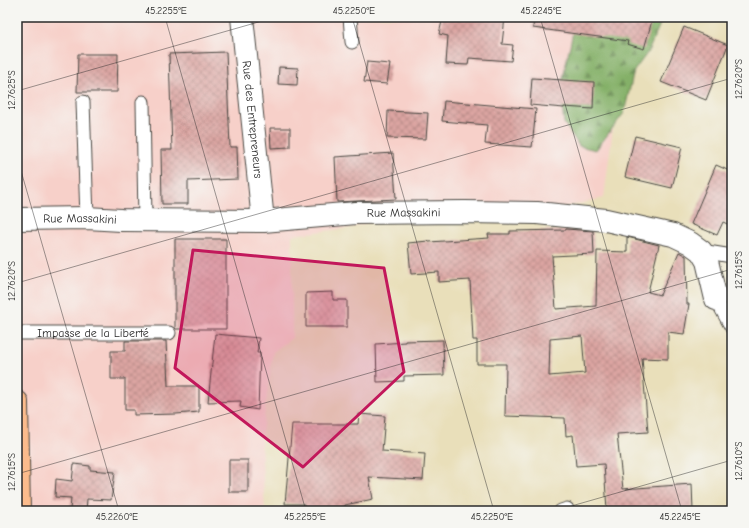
<svg xmlns="http://www.w3.org/2000/svg" width="749" height="528" font-family="'Comic Neue',sans-serif">
	<defs>
		<pattern id="forest-firs" width="22" height="20" patternUnits="userSpaceOnUse"><rect width="22" height="20" fill="#84b067"/><path d="M5 1l3.5 6h-7zM16 11l3.5 6h-7z" fill="#6c8f55"/></pattern>
		<pattern id="building-cross-hatch" width="8" height="8" patternUnits="userSpaceOnUse"><rect width="8" height="8" fill="#dca5a2"/><path d="M0 0l8 8M0 8l8-8" fill="none" stroke="#b38784"/></pattern>
	</defs>
	<rect width="100%" height="100%" fill="#f6f6f2"/>
	<filter id="ink" filterUnits="userSpaceOnUse"><feTurbulence type="fractalNoise" baseFrequency=".025" numOctaves="2"/><feDisplacementMap in="SourceGraphic" scale="8" xChannelSelector="R" yChannelSelector="G"/><feConvolveMatrix kernelMatrix="1 2 1 2 8 2 1 2 1" color-interpolation-filters="sRGB"/></filter>
	<filter id="wash" filterUnits="userSpaceOnUse"><feTurbulence type="fractalNoise" baseFrequency=".012" numOctaves="4" result="noise"/><feDisplacementMap in="SourceGraphic" scale="16" xChannelSelector="R" yChannelSelector="G"/><feGaussianBlur stdDeviation="0.9" result="paint"/><feColorMatrix in="noise" values="0 0 0 0 0 0 0 0 0 0 0 0 0 0 0 0 0 1.4 0 .05"/><feComposite in="paint" operator="in"/></filter>
	<g filter="url(#wash)">
		<rect width="100%" height="100%" fill="#e9dfba"/>
		<polygon fill="#f7d0c9" points="17,17 627,17 604,198 561,208 425,205 349,228 292,235 292,338 273,352 261,441 265,511 17,511"/>
		<polygon fill="url(#forest-firs)" stroke="#586e49" points="579,17 663,17 648,52 634,71 624,113 596,150 579,146 564,123 560,92 568,54 574,28"/>
		<g id="blocks">
			<g fill="url(#building-cross-hatch)" fill-rule="evenodd">
				<polygon points="443,17 452,17 470,20 470,17 505,17 502,44 513,45 511,61 469,58 468,65 446,64 448,36 439,34"/>
				<polygon points="534,17 653,17 644,49 627,44 628,41 533,28"/>
				<polygon points="684,27 728,45 706,100 661,82"/>
				<polygon points="226,52 230,147 237,147 238,179 188,181 188,204 162,204 161,150 172,150 169,54"/>
				<polygon points="78,54 118,54 117,92 77,92"/>
				<polygon points="367,62 390,64 387,84 364,82"/>
				<polygon points="279,67 298,68 297,85 278,84"/>
				<polygon points="532,78 594,82 593,109 564,107 564,108 530,105"/>
				<polygon points="444,101 536,109 532,147 485,144 487,125 442,121"/>
				<polygon points="388,111 428,113 426,139 387,138"/>
				<polygon points="270,128 290,128 290,147 271,148"/>
				<polygon points="635,136 682,147 672,188 625,177"/>
				<polygon points="393,153 396,199 337,202 335,157"/>
				<polygon points="716,165 732,172 732,226 723,222 717,235 691,224"/>
				<path d="M566,229l27,2 1,23 -42,2 4,53 40,-3 1,-55 30,1v-15l32,8 -11,47 12,3 19,-43 7,4 1,48h2l-5,30 -16,-2v27l-26,-1 6,74 -31,2 6,55 69,-5 1,27h-86l-3,-47 -28,2 -3,-31 -7,1 -1,-18 -60,-2 1,-52h-29v-24h-4l-3,-60 -31,2v-10l-28,2 -3,-31 20,-2 1,1 60,-4 -1,-4h22v-3l56,-1zM582,336l3,37 -36,3 1,-37z"/>
				<polygon points="175,239 226,239 226,329 176,329 175,328"/>
				<polygon points="333,292 333,300 347,300 347,327 306,327 306,293"/>
				<polygon points="215,334 259,338 257,353 260,353 258,410 240,407 241,401 208,402"/>
				<polygon points="443,340 444,375 404,376 404,381 377,382 376,344 405,342 405,341"/>
				<polygon points="125,341 166,341 168,386 199,386 199,412 176,414 134,415 134,410 125,410 125,379 111,379 111,351 125,351"/>
				<polygon points="359,414 385,416 382,451 425,454 423,480 369,477 373,499 345,505 345,509 304,511 304,504 285,504 292,424 358,424"/>
				<rect x="229" y="460" width="19" height="32"/>
				<polygon points="74,464 90,466 90,470 115,472 111,500 87,499 86,511 70,511 71,498 55,497 56,479 72,481"/>
			</g>
		</g>
	</g>
	<g filter="url(#ink)">
		<use href="#blocks" fill-opacity="0" stroke="#484640" stroke-width="1"/>
		<g fill="none" stroke-linecap="round" stroke-linejoin="round">
			<defs>
				<g id="service">
					<polyline points="350,17 352,42"/>
					<polyline points="83,102 87,218"/>
					<polyline points="143,102 145,220"/>
					<polyline points="701,251 732,256"/>
					<polyline points="716,299 732,328"/>
					<path id="s1" d="M17,333h152"/>
					<polyline points="561,511 567,509"/>
				</g>
				<g id="minor">
					<path id="s2" d="M242,17l21,204"/>
					<path id="s3" d="M17,219l70,-1 34,2 142,1 93,-8 109,-1 72,1 69,7 67,15 17,8 11,8 6,10 9,38"/>
				</g>
				<polyline id="primary" points="17,402 19,511"/>
			</defs>
			<use href="#service" stroke="#484640" stroke-width="15"/>
			<use href="#minor" stroke="#484640" stroke-width="24"/>
			<use href="#primary" stroke="#484640" stroke-width="24"/>
			<use href="#service" stroke="#fff" stroke-width="13"/>
			<use href="#minor" stroke="#fff" stroke-width="22"/>
			<use href="#primary" stroke="#fbbb8c" stroke-width="22"/>
		</g>
	</g>
	<path fill="#c2185b" fill-opacity="0.2" stroke="#c2185b" stroke-width="3" stroke-linejoin="round" d="M193,250l191,18 20,104 -101,95 -128,-99z"/>
	<path fill="none" stroke="#2b2b2b" stroke-width="1" stroke-opacity="0.45" d="M165,17l141,494M352,17l142,494M540,17l142,494M728,17l4,15M17,91l259,-74M17,157l102,354M17,283l715,-205M17,474l715,-205M554,511l178,-51"/>
	<g text-anchor="middle" dominant-baseline="central" stroke-width="3" stroke-linejoin="round" paint-order="stroke">
		<g font-size="12" fill="#2b2b2b" stroke="#f6f6f2">
			<text stroke="none"><textPath href="#s2" startOffset="103">Rue des Entrepreneurs</textPath></text>
			<text stroke="none"><textPath href="#s3" startOffset="387">Rue Massakini</textPath></text>
			<text stroke="none"><textPath href="#s3" startOffset="63">Rue Massakini</textPath></text>
			<text stroke="none"><textPath href="#s1" startOffset="76">Impasse de la Liberté</textPath></text>
		</g>
	</g>
	<rect width="749" height="528" fill="none" stroke="#f6f6f2" stroke-width="44"/>
	<rect x="22" y="22" width="705" height="484" fill="none" stroke="#2b2b2b" stroke-width="1.5"/>
	<g font-size="10" text-anchor="middle" fill="#2b2b2b">
		<text x="166" y="14">45.2255°E</text>
		<text x="354" y="14">45.2250°E</text>
		<text x="541" y="14">45.2245°E</text>
		<text transform="translate(738 79) rotate(-90)" y="4">12.7620°S</text>
		<text transform="translate(11 90) rotate(-90)" y="4">12.7625°S</text>
		<text transform="translate(738 270) rotate(-90)" y="4">12.7615°S</text>
		<text transform="translate(11 281) rotate(-90)" y="4">12.7620°S</text>
		<text transform="translate(738 461) rotate(-90)" y="4">12.7610°S</text>
		<text transform="translate(11 472) rotate(-90)" y="4">12.7615°S</text>
		<text x="117" y="520">45.2260°E</text>
		<text x="305" y="520">45.2255°E</text>
		<text x="492" y="520">45.2250°E</text>
		<text x="680" y="520">45.2245°E</text>
	</g>
</svg>
